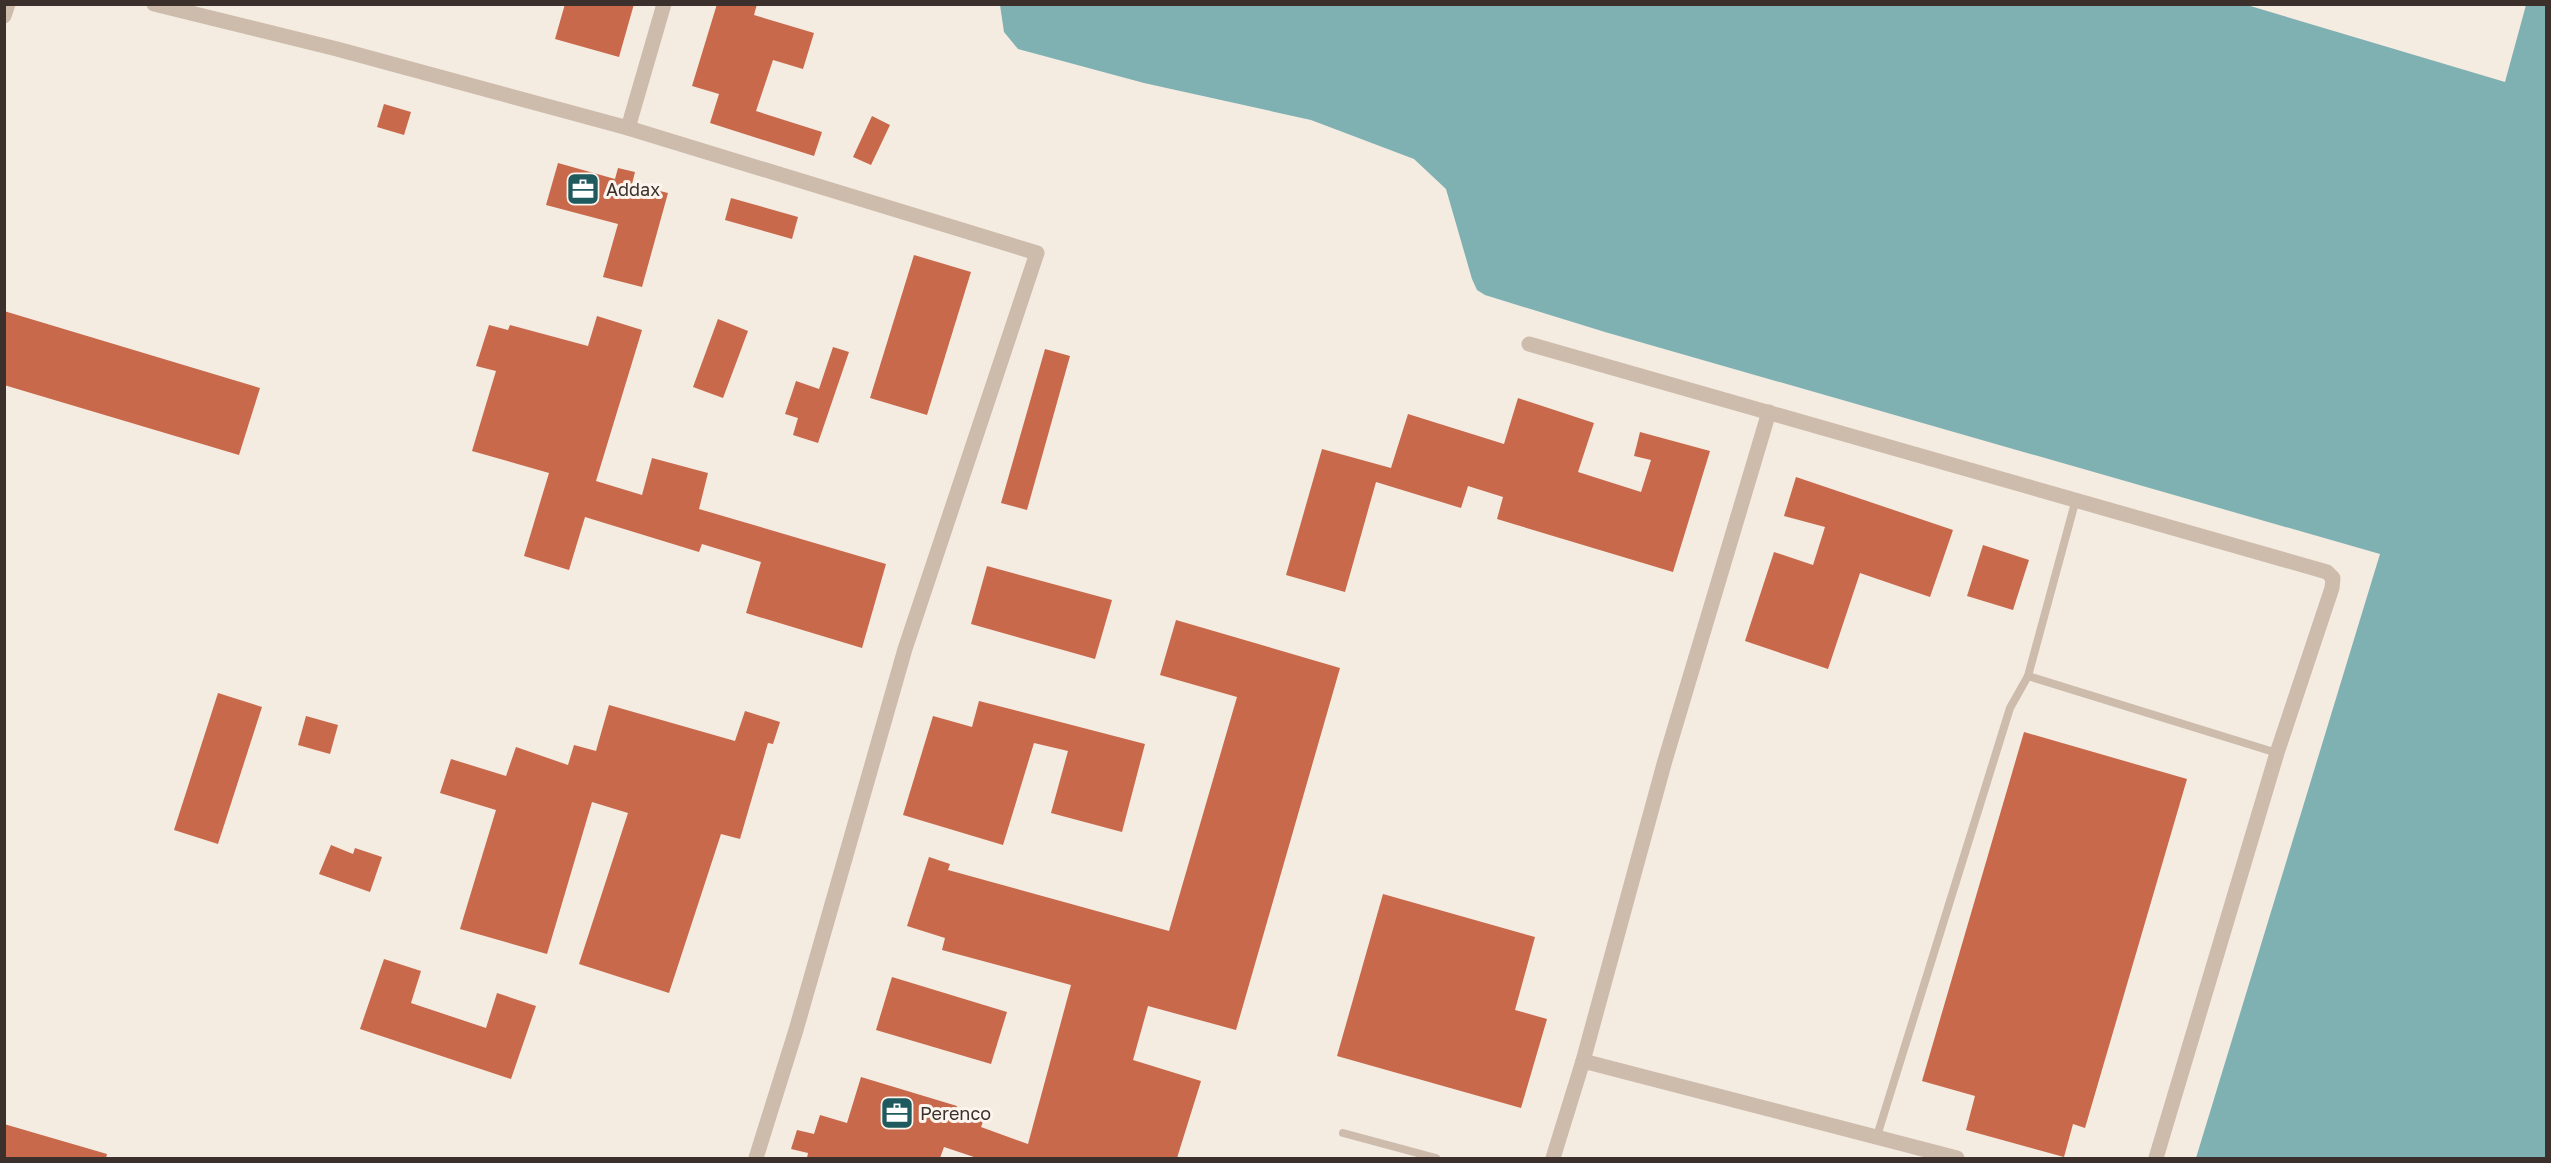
<svg xmlns="http://www.w3.org/2000/svg" width="2551" height="1163" font-family="'Golos Text',sans-serif">
	<rect width="100%" height="100%" fill="#f4ebe1"/>
	<polygon fill="#7fb0b2" points="1000,5 2247,5 2505,82 2526,5 2546,5 2546,1158 2196,1158 2380,554 1605,332 1485,295 1477,290 1472,279 1446,189 1414,159 1311,120 1144,83 1018,49 1004,32"/>
	<g fill="#c8694b">
		<polygon points="565,4 634,4 619,57 555,39"/>
		<polygon points="717,4 757,4 754,15 814,33 803,69 773,60 756,111 822,132 814,156 710,123 719,94 692,86"/>
		<polygon points="384,104 411,112 404,135 377,127"/>
		<polygon points="872,116 890,125 871,165 853,157"/>
		<polygon points="558,163 615,179 618,168 635,172 632,184 668,193 642,287 603,277 618,224 546,205"/>
		<polygon points="731,198 798,217 792,239 725,220"/>
		<polygon points="914,255 971,272 927,415 870,398"/>
		<polygon points="4,311 260,388 239,455 4,385"/>
		<polygon points="597,316 642,330 596,481 642,495 652,458 708,473 699,509 886,564 862,648 746,613 761,562 702,544 699,552 585,517 569,570 524,556 549,473 472,451 496,371 476,366 489,325 508,330 510,325 588,346"/>
		<polygon points="718,319 748,331 723,398 693,387"/>
		<polygon points="833,347 849,352 818,443 793,435 798,418 785,414 796,381 819,389"/>
		<polygon points="1045,349 1070,356 1027,510 1001,503"/>
		<polygon points="1518,398 1594,423 1578,472 1641,492 1651,460 1634,456 1640,432 1710,451 1673,572 1497,519 1503,497 1468,486 1461,508 1376,482 1345,592 1286,575 1322,449 1391,468 1408,414 1504,444"/>
		<polygon points="1796,477 1953,530 1930,597 1860,573 1828,669 1745,641 1774,552 1813,565 1825,527 1784,516"/>
		<polygon points="1983,545 2029,560 2013,610 1967,596"/>
		<polygon points="987,566 1112,600 1095,659 971,624"/>
		<polygon points="1176,620 1340,668 1236,1030 1148,1006 1133,1060 1201,1081 1177,1158 977,1158 944,1147 940,1158 807,1158 808,1153 791,1149 797,1130 814,1134 820,1115 847,1123 861,1077 957,1106 956,1109 984,1119 981,1127 1028,1144 1071,985 942,950 945,938 907,926 929,857 950,864 948,870 1169,931 1237,697 1160,675"/>
		<polygon points="218,693 262,707 218,844 174,830"/>
		<polygon points="979,701 1145,744 1122,832 1051,813 1068,751 1034,743 1003,845 903,815 933,716 972,727"/>
		<polygon points="609,705 735,741 745,711 780,722 773,744 768,743 740,839 721,834 669,993 579,964 628,813 592,802 547,954 460,929 496,810 440,793 451,759 506,776 516,747 568,765 574,745 596,751"/>
		<polygon points="306,716 338,725 330,754 298,745"/>
		<polygon points="2024,732 2187,779 2085,1128 2073,1124 2064,1157 1966,1130 1975,1096 1922,1081"/>
		<polygon points="331,845 353,854 355,848 382,857 370,892 319,874"/>
		<polygon points="1383,894 1535,937 1515,1010 1547,1019 1521,1108 1337,1056"/>
		<polygon points="384,959 421,971 411,1003 486,1028 497,993 536,1006 511,1079 360,1029"/>
		<polygon points="892,977 1007,1012 991,1064 876,1030"/>
		<polygon points="4,1124 107,1154 106,1158 4,1158"/>
	</g>
	<g fill="none" stroke-linecap="round" stroke-linejoin="round">
		<g stroke="#cdbbac" stroke-width="8">
			<polyline points="2028,676 2277,753"/>
			<polyline points="1343,1133 1436,1158"/>
			<polyline points="1877,1136 2010,708 2028,676 2076,499"/>
		</g>
		<g stroke="#cdbbac" stroke-width="15">
			<polyline points="154,4 337,49 628,128 1037,253 905,649 796,1030 756,1158"/>
			<polyline points="4,16 8,4"/>
			<polyline points="628,128 664,4"/>
			<polyline points="1529,344 2327,572 2333,578 2332,588 2277,753 2156,1158"/>
			<polyline points="1583,1061 1957,1158"/>
			<polyline points="1553,1158 1583,1061 1664,764 1769,412"/>
		</g>
	</g>
	<defs>
		<symbol id="office-square" viewBox="-11 -11 22 22"><rect x="-9" y="-9" width="18" height="18" rx="4" fill="#1f5a5e" stroke="#fbf5ee"/><path d="M-6-3h4V-5.5h4V-3h4V5H-6ZM-1-4.5V-3h2v-1.5ZM-6 0V1H6V0Z" fill="#fff"/></symbol>
	</defs>
	<g fill-rule="evenodd">
		<use href="#office-square" x="564" y="170" width="38" height="38"/>
		<use href="#office-square" x="878" y="1094" width="38" height="38"/>
	</g>
	<g text-anchor="middle" dominant-baseline="central" stroke-width="6" stroke-linejoin="round" paint-order="stroke">
		<g font-size="18" fill="#3b302b" stroke="#fbf5ee" text-anchor="start">
			<text x="606" y="189">Addax</text>
			<text x="920" y="1113">Perenco</text>
		</g>
	</g>
	<rect width="2551" height="1163" fill="none" stroke="#3b302b" stroke-width="12"/>
</svg>
